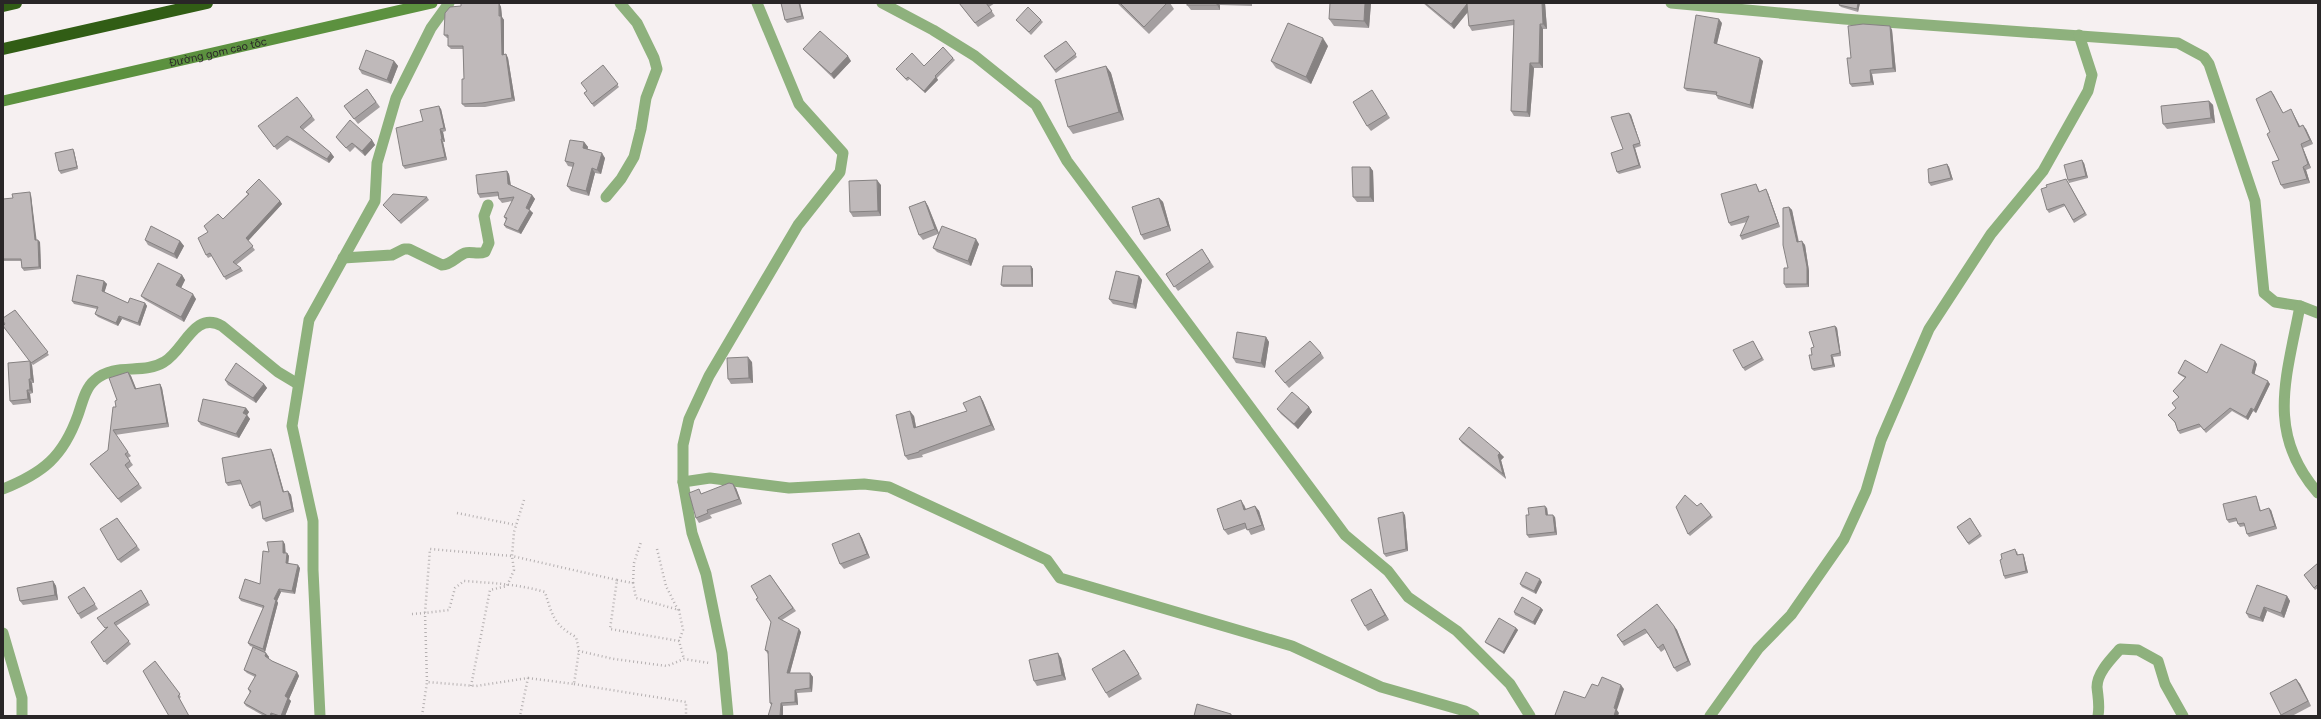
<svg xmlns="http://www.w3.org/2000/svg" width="2321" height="719" font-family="Figtree,sans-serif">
	<rect width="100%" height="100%" fill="#f6f0f1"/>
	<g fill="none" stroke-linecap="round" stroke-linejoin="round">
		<g stroke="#b5b0b1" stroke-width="2.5" stroke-dasharray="1 3" stroke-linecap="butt">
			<polyline points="524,500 514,532 512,556 617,580 610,629 679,641 684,659"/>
			<polyline points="457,513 516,525"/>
			<polyline points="657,549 666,586 678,610"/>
			<polyline points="617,580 633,583 636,598 679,610 683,630 679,641"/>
			<polyline points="633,583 634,563 641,542"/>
			<polyline points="412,614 425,613 427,682"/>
			<polyline points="528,678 574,684 579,651"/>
			<polyline points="574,684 686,702 686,716"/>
			<path d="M471,686l19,-96 17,-4 7,-16 -2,-14 -82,-7 -5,64 24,-3 6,-22 9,-7c28,2 54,3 81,11 7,23 9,33 31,45l3,14 35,8 53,7 17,-7 25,4"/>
			<polyline points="422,716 427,682 476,686 528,678 520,716"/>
		</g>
		<g stroke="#8eb17d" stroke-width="11">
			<polyline points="882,3 933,30 975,56 1036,105 1067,161 1345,535 1388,571 1408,597 1457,631 1510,684 1530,716"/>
			<polyline points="1671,3 1844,19 2178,43 2204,57 2209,64 2255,201 2264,293 2275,302 2300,306 2318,313"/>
			<polyline points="606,197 621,179 634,157 641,129 646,98 657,69 654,58 637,23 620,3"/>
			<path d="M343,258l49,-3 12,-6h5l33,16c9,0 15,-9 23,-12 6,-2 13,2 20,-1l4,-9 -5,-27 4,-11"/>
			<path d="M2300,306c-13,70 -35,127 18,187"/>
			<polyline points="683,482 710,478 789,488 864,484 889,487 1047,560 1060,578 1292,646 1381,687 1465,711 1474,716"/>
			<path d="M3,489c40,-16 60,-32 75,-74 4,-11 7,-27 17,-35 20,-18 48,-5 69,-18 20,-11 30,-52 58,-36l56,46 20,12"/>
			<polyline points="3,633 22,698 22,716"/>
			<polyline points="320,716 313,570 313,521 292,426 309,320 375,201 377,163 396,98 431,28 449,3"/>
			<polyline points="728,716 722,653 706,574 692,533 683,482 683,445 689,419 709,376 798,225 840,172 843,153 799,104 757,3"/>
			<polyline points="1710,716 1758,649 1791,615 1844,539 1866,491 1881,440 1929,329 1991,234 2043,171 2088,91 2092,75 2079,35"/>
			<path d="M2098,716c2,-11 0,-18 -1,-29 0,-14 14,-28 23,-38l18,1 20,11 7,23 18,32"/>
		</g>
		<path stroke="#5c913f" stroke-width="11" id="s1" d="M3,101l429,-98"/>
		<g stroke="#315d15" stroke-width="12">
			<polyline points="3,6 16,3"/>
			<polyline points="3,49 207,3"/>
		</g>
	</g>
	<g fill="#a49fa0">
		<polygon points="461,3 499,3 501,7 502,17 504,20 504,54 506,54 508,58 515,101 485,107 465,107 462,104 464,79 463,49 451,49 448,46 448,38 447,38 444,35 461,6"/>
		<polygon points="781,3 800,3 804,19 787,23 785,20"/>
		<polygon points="959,3 995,3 989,7 995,16 978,27"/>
		<polygon points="1117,3 1170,3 1174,9 1149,34"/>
		<polygon points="1187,3 1252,3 1252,6 1220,5 1220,10 1191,10 1187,5"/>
		<polygon points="1371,3 1369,28 1334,26 1329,19"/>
		<polygon points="1423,3 1545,3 1547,29 1543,29 1543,68 1534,68 1530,117 1514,116 1511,111 1514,25 1472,31 1469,26 1468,12 1454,29"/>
		<polygon points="1840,3 1860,3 1858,12 1841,7 1839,5"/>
		<polygon points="1016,20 1041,20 1043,22 1031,35"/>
		<polygon points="1722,23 1717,44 1763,61 1753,109 1718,99 1716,95 1687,91 1684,88"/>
		<polygon points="1890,26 1892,30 1896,72 1872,74 1874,85 1852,87 1850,84 1851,58"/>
		<polygon points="1066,41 1077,57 1056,73 1044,56"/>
		<polygon points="1328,46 1311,84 1276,68 1271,61"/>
		<polygon points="803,49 851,61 834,79 807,53"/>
		<polygon points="953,58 955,60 937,78 938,80 925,93 910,79 907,81 896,69 924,66"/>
		<polygon points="394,61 398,66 391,84 362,74 359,69"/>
		<polygon points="603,65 619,87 594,107 584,93 587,91"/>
		<polygon points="1106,66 1111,73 1124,120 1073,134 1068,127"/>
		<polygon points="367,89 380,107 358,124 344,106"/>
		<polygon points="2271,91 2283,113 2293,113 2300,126 2306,129 2313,144 2303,148 2311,168 2306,170 2310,183 2284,189 2281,185 2279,160 2270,132"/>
		<polygon points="1375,95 1390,118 1371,131 1367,126"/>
		<polygon points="2209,101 2213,105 2215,123 2167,129 2163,124"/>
		<polygon points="441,109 446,131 443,132 445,142 443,142 447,160 405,169 403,166 423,121"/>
		<polygon points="1629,113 1631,115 1641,146 1635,148 1641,168 1619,174 1617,172 1623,149"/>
		<polygon points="312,116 315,120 303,130 331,153 334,157 329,163 290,140 277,150 261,130"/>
		<polygon points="336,137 372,140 375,145 365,156 355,147 350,152 339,141"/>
		<polygon points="584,142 588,147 587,149 605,158 601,174 595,173 589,196 571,191 567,186 573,167 568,166 565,161"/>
		<polygon points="74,151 78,169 61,174 59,171"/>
		<polygon points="2084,163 2088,178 2069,183 2068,180"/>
		<polygon points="1947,164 1949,167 1953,180 1931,186 1929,183"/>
		<polygon points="1370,167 1373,171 1374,202 1357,202 1353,197"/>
		<polygon points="507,171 509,174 511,185 532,195 535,199 529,210 533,213 521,234 506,228 504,225 506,220 504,217 512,201 502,203 499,199 499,196 480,198 478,194"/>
		<polygon points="2066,179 2087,215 2074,223 2065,206 2049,213 2047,210 2047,187"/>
		<polygon points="1756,184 1760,192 1768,193 1780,227 1742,240 1740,236 1747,222 1731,226 1729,223"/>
		<polygon points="881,185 881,216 853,217 850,212"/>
		<polygon points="246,192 280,201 282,204 248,241 255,250 236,265 241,268 243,271 226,280 212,256 208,258 206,255 223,219 248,194"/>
		<polygon points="31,195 36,240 40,242 41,269 24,271 22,268 21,261 3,261 3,228 13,198"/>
		<polygon points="427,197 429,200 401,224 383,205"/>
		<polygon points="1159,198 1163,202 1171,231 1144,240 1141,235"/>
		<polygon points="925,201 928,206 939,233 979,244 971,266 937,252 933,248 938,234 923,240 919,235"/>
		<polygon points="1789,207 1792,210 1799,242 1805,245 1809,271 1809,287 1786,288 1784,284 1788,268"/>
		<polygon points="145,240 180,241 184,246 177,259 148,245"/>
		<polygon points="1202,249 1214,267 1178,291 1166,274"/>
		<polygon points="1031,266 1033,269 1033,287 1003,287 1001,285"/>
		<polygon points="182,275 185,280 181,288 196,299 184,322 145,300 141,296"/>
		<polygon points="1139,276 1142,280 1136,309 1113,304 1109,299"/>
		<polygon points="104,281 107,284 104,292 128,303 145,303 147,306 140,326 122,319 118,326 98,317 95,314 97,309 74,304 72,301"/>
		<polygon points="15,310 49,355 33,365 31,363 32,365 34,383 32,383 33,393 30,394 31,403 13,405 10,401 30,361 5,324"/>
		<polygon points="1835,326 1837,328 1841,356 1833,357 1835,367 1814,371 1812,369 1812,355 1814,347"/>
		<polygon points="1266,337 1269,342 1265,368 1236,363 1233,358"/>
		<polygon points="1753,341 1764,360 1745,371 1743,368"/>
		<polygon points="1321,353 1324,358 1289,388 1275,371"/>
		<polygon points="752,362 753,383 731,384 728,379"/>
		<polygon points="2257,364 2254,375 2270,384 2256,413 2253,411 2248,420 2232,411 2206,433 2201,427 2180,434 2178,431 2175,423 2168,415 2176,408 2179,398 2173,391 2185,378 2180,375 2178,373 2207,373"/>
		<polygon points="128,372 131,376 136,389 160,384 162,388 169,427 115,435 131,456 128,458 133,465 128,469 142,488 121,503 90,464 108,450 117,400"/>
		<polygon points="225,380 264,384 267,388 256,403 228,385"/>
		<polygon points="980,396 983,401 995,430 922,455 923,457 908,460 905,456 914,416 916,427 967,411"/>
		<polygon points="1309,407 1312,412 1298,429 1281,414 1277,409"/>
		<polygon points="246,408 249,412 247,415 250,419 239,438 201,425 198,421"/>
		<polygon points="1459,439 1504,457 1501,460 1506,479 1462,443"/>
		<polygon points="273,453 284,492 288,491 291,495 294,512 266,522 263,519 261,505 252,509 250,506 242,484 228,486 226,483"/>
		<polygon points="736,488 742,504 710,515 712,518 699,523 696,518 702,493"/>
		<polygon points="2257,498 2261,511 2271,510 2277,529 2249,537 2247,534 2245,526 2240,527 2238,524 2237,521 2229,523 2227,520"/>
		<polygon points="1244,505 1246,509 1255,506 1259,511 1265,530 1251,535 1247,528 1228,535 1224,530"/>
		<polygon points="1697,506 1711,515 1713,517 1690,536 1688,534"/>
		<polygon points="1547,508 1548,515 1555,517 1557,535 1529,538 1527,535 1529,515"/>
		<polygon points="1405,515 1408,551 1386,557 1384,554"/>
		<polygon points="117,518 140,550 121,563 118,560"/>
		<polygon points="1970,518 1982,536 1969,545 1957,527"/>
		<polygon points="859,533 862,538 870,558 844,569 840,564"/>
		<polygon points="285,544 285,553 287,553 289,556 288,563 300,568 295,594 281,592 277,601 278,603 265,652 269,657 268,658 272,661 297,672 299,676 289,699 291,701 285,716 264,716 246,706 244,703 250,693 248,689 255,677 247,673 244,670 253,647 250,646 248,643 263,608 241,601 239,598 260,584 269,552"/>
		<polygon points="2017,551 2018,555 2023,554 2024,556 2028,573 2005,579 2004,576 2002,559"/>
		<polygon points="2318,563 2318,588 2315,590 2304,575"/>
		<polygon points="770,575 796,611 782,620 801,632 790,673 810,673 813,677 812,692 797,693 798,705 783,706 771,705 770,703 769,654 768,654 765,650 771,622 758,598"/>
		<polygon points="53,581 56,586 58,600 23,605 20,601"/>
		<polygon points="1542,582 1536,594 1522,587 1520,584"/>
		<polygon points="84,587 98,609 81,619 78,614"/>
		<polygon points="141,590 150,605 116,626 131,644 107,665 91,642 105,629"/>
		<polygon points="1374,594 1389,620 1368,631 1365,626"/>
		<polygon points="2287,596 2290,601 2284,618 2267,611 2263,622 2249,618 2246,613"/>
		<polygon points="1657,604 1677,630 1691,665 1677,672 1674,668 1665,649 1661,652 1647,633 1624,646 1617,635"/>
		<polygon points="1541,608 1543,610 1535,625 1515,615 1514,612"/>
		<polygon points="1516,628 1518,630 1504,654 1487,644 1485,642"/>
		<polygon points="1124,650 1142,679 1109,698 1106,693"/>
		<polygon points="1061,658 1066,680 1037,686 1034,681"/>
		<polygon points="155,661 181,697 179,699"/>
		<polygon points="2296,679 2300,684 2311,706 2292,716 2282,716 2270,693"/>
	</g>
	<g fill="#868282">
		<polygon points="499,3 501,7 502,17 504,20 504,58 502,55"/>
		<polygon points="799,3 800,3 804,19 802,16"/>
		<polygon points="1217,3 1218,3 1220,5 1220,10 1217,5"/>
		<polygon points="1365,3 1371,3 1369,28 1364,21"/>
		<polygon points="1542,3 1545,3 1547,29 1543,24"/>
		<polygon points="1858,3 1860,3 1858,12 1857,9"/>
		<polygon points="1467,4 1470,9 1454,29 1451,24"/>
		<polygon points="1719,19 1722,23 1716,47 1714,43"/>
		<polygon points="1540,24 1543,29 1543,68 1539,63"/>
		<polygon points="1890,26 1892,30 1896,72 1893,68"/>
		<polygon points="1323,38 1328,46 1311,84 1306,77"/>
		<polygon points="506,54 508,58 515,101 512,98"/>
		<polygon points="848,56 851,61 834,79 831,74"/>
		<polygon points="1760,58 1763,61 1753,109 1750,105"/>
		<polygon points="394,61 398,66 391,84 387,80"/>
		<polygon points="1530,63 1534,68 1530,117 1527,112"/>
		<polygon points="1106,66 1111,73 1124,120 1119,112"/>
		<polygon points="1870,70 1872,74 1874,85 1871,82"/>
		<polygon points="936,77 938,80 925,93 924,91"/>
		<polygon points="2271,91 2274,95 2285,117 2283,113"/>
		<polygon points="2209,101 2213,105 2215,123 2211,118"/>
		<polygon points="439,106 441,109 446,131 444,128"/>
		<polygon points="2291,109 2302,131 2299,127"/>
		<polygon points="1629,113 1631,115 1641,146 1640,143"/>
		<polygon points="2303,125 2306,129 2313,144 2310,140"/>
		<polygon points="440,129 443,132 445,142 442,139"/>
		<polygon points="441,139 443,142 447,160 445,157"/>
		<polygon points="372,140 375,145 365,156 362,151"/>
		<polygon points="584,142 588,147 587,153 583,148"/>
		<polygon points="2301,144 2303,148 2311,168 2308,164"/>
		<polygon points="1633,145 1635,148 1641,168 1639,165"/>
		<polygon points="73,149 74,151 78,169 77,167"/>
		<polygon points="331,153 334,157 329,163 327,159"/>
		<polygon points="602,153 605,158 601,174 597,170"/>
		<polygon points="2082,160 2084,163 2088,178 2086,176"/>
		<polygon points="1947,164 1949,167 1953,180 1951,178"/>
		<polygon points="1370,167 1373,171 1374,202 1370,197"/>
		<polygon points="2303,167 2306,170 2310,183 2307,179"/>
		<polygon points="592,168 595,173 589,196 586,191"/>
		<polygon points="507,171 509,174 511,188 508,184"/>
		<polygon points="877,180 881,185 881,216 878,211"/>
		<polygon points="1766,189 1768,193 1780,227 1778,223"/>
		<polygon points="30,192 31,195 37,243 35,240"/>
		<polygon points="532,195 535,199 528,212 526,208"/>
		<polygon points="1159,198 1163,202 1171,231 1168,226"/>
		<polygon points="280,201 282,204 248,241 246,238"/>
		<polygon points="925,201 928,206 939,234 935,229"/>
		<polygon points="1789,207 1792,210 1799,245 1797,242"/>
		<polygon points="530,210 533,213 521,234 518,231"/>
		<polygon points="976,239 979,244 971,266 968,261"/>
		<polygon points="38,240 40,242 41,269 39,267"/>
		<polygon points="180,241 184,246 177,259 174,254"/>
		<polygon points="1802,241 1805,245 1809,271 1809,287 1807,284"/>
		<polygon points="1031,266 1033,269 1033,287 1032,285"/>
		<polygon points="182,275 185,280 180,290 176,285"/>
		<polygon points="1139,276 1142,280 1136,309 1133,304"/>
		<polygon points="104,281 107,284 104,294 102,291"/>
		<polygon points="193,294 196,299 184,322 181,317"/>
		<polygon points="145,303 147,306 140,326 138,323"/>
		<polygon points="119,316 122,319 118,326 116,323"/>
		<polygon points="1835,326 1837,328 1841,356 1840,353"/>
		<polygon points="1266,337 1269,342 1265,368 1261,363"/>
		<polygon points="1831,355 1833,357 1835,367 1833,365"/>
		<polygon points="748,357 752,362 753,383 749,378"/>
		<polygon points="30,361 32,365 34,383 31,379"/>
		<polygon points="2255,361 2257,364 2254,376 2252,373"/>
		<polygon points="128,372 131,376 138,393 135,389"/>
		<polygon points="29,379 32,383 33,393 30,390"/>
		<polygon points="2268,381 2270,384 2256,413 2254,410"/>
		<polygon points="160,384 162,388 169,427 167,423"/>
		<polygon points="264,384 267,388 256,403 253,398"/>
		<polygon points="27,390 30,394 31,403 28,399"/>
		<polygon points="980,396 983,401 995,430 991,425"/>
		<polygon points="1309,407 1312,412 1298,429 1294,424"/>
		<polygon points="246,408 249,412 247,415 250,419 239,438 236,434 243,413"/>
		<polygon points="2251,408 2253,411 2248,420 2246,417"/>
		<polygon points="910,411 914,416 917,433 914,428"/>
		<polygon points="271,449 273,453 285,496 283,492"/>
		<polygon points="1500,453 1504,457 1501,460 1506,479 1503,474 1498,455"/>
		<polygon points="733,484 736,488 742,504 739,499"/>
		<polygon points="288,491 291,495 294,512 292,509"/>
		<polygon points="1241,500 1244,505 1248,515 1244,510"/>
		<polygon points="1255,506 1259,511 1265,530 1262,525"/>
		<polygon points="1545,506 1547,508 1548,518 1546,515"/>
		<polygon points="2269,508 2271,510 2277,529 2275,526"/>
		<polygon points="1403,512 1405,515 1408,551 1406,549"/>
		<polygon points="1553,515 1555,517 1557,535 1555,532"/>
		<polygon points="859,533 862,538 870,558 867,554"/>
		<polygon points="283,541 285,544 286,556 283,553"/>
		<polygon points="287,553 289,556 288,566 286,563"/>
		<polygon points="2023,554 2024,556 2028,573 2026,571"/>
		<polygon points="298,565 300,568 295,594 292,591"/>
		<polygon points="1540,579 1542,582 1536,594 1534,591"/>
		<polygon points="53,581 56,586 58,600 55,595"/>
		<polygon points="279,589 281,592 277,601 278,603 265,652 263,649 274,599"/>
		<polygon points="1371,589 1374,594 1389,620 1385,615"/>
		<polygon points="2287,596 2290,601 2284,618 2281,613"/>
		<polygon points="2264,607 2267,611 2263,622 2260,618"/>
		<polygon points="1541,608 1543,610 1535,625 1533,622"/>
		<polygon points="1674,626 1677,630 1691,665 1688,661"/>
		<polygon points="1516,628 1518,630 1504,654 1503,652"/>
		<polygon points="799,629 801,632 789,676 787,673"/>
		<polygon points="1124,650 1128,655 1142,679 1139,674"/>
		<polygon points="266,653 269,657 268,660 265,656"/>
		<polygon points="1058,653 1061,658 1066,680 1062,675"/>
		<polygon points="297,672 299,676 289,699 291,701 285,716 281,716 285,696"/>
		<polygon points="810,673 813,677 812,692 810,688"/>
		<polygon points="2296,679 2300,684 2311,706 2308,701"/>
		<polygon points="1621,685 1624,689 1617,710 1619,713 1618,716 1614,716 1614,708"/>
		<polygon points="795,690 797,693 798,705 795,702"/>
		<polygon points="781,703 783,706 783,716 780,716"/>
		<polygon points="271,713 274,716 270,716"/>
	</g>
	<g fill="#bfb9ba" stroke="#868282">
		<polygon points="461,3 499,3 499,16 501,16 502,55 506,54 512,98 482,103 462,104 462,79 464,79 463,46 448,46 448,35 444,35 445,13 450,7 461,6"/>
		<polygon points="781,3 799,3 802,16 785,20"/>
		<polygon points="959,3 986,3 992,11 975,23"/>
		<polygon points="1120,3 1167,3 1144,27"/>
		<rect x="1187" y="3" width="30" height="2"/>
		<polygon points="1330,3 1365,3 1364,21 1329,19"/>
		<polygon points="1425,3 1542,3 1543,24 1540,24 1539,63 1530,63 1527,112 1511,111 1514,20 1469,26 1467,4 1451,24"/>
		<polygon points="1840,3 1858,3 1857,9 1839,5"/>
		<polygon points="1028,7 1041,20 1029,32 1016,20"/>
		<polygon points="1696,15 1719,19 1714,43 1760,58 1750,105 1716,95 1717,92 1684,88"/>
		<polygon points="1288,23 1323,38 1306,77 1271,61"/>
		<polygon points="1863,24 1890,26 1893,68 1870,70 1871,82 1850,84 1847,58 1851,58 1848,26"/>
		<polygon points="820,31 848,56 831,74 803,49"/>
		<polygon points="1066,41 1076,54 1055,70 1044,56"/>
		<polygon points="943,47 953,58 935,76 936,77 924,91 908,77 906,79 896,69 912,53 924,66"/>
		<polygon points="366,50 394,61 387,80 359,69"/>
		<polygon points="603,65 618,84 592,104 584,93 587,91 581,83"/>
		<polygon points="1106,66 1119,112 1068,127 1055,80"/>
		<polygon points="367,89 376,102 354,119 344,106"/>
		<polygon points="1372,90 1387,114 1367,126 1353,102"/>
		<polygon points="2271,91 2283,113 2291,109 2299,127 2303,125 2310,140 2301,144 2308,164 2303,167 2307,179 2281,185 2272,162 2279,160 2267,134 2270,132 2256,99"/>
		<polygon points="297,97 312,116 300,127 331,153 327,159 287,136 274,147 258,126"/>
		<polygon points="2209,101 2211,118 2163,124 2161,106"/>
		<polygon points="439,106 444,128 440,129 442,139 441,139 445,157 403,166 396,128 423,121 420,110"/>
		<polygon points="1629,113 1640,143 1633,145 1639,165 1617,172 1611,153 1623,149 1611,117"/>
		<polygon points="350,120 372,140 362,151 352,143 346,148 336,137"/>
		<polygon points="570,140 584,142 583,148 602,153 597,170 592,168 586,191 567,186 574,163 565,161"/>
		<polygon points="73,149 77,167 59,171 55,153"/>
		<polygon points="2082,160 2086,176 2068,180 2064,165"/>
		<polygon points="1947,164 1951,178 1929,183 1928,169"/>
		<polygon points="1352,167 1370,167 1370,197 1353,197"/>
		<polygon points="507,171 508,184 532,195 526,208 530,210 518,231 504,225 507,218 504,217 514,197 499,199 498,192 478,194 476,175"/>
		<polygon points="259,179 280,201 246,238 253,246 233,262 241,268 224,277 210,253 206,255 198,238 208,232 204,226 218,214 223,219 249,194 246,192"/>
		<polygon points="2066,179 2085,213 2073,220 2064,204 2047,210 2041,189 2047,187 2046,185"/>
		<polygon points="877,180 878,211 850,212 849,181"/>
		<polygon points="1756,184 1759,192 1766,189 1778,223 1740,236 1749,216 1729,223 1721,194"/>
		<polygon points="30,192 35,240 38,240 39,267 22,268 21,259 3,259 3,199 13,198 12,194"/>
		<polygon points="393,194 427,197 399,221 383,205"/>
		<polygon points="1159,198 1168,226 1141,235 1132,207"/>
		<polygon points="925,201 935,229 919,235 909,207"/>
		<polygon points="1789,207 1797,242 1802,241 1807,267 1807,284 1784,284 1784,268 1788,268 1783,245 1783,208"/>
		<polygon points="151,226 180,241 174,254 145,240"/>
		<polygon points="942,226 976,239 968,261 933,248"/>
		<polygon points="1202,249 1210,262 1174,287 1166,274"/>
		<polygon points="158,263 182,275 176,285 193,294 181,317 141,296"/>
		<polygon points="1003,266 1031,266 1032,285 1001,285"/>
		<polygon points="1116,271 1139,276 1133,304 1109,299"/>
		<polygon points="77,275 104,281 102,291 128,303 130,298 145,303 138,323 119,316 116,323 95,314 98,307 72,301"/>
		<polygon points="15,310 48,352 31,363 3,326 5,324 3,321 3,318"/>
		<polygon points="1835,326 1840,353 1831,355 1833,365 1812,369 1809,355 1812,355 1811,348 1814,347 1809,332"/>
		<polygon points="1237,332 1266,337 1261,363 1233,358"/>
		<polygon points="1310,341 1321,353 1285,383 1275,371"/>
		<polygon points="1753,341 1762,358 1743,368 1733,350"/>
		<polygon points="2221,344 2255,361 2252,373 2268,381 2254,410 2251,408 2246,417 2230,408 2204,430 2199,424 2178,431 2175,422 2168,415 2176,408 2172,403 2179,397 2173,391 2186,377 2178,373 2185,360 2207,373"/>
		<polygon points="748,357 749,378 728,379 727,358"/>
		<polygon points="30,361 31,379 29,379 30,390 27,390 28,399 10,401 8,363"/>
		<polygon points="236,363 264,384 253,398 225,380"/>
		<polygon points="128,372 135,389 160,384 167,423 113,430 128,452 125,454 130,461 125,465 139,484 118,499 90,464 108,450 113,407 116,407 115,401 117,400 109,378"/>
		<polygon points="1292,392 1309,407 1294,424 1277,409"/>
		<polygon points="980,396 991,425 919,451 919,452 905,456 896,415 910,411 914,428 967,411 963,403"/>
		<polygon points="203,399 246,408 243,413 247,415 236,434 198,421"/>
		<polygon points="1469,427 1500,453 1498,455 1503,474 1459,439"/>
		<polygon points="271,449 283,492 288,491 292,509 263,519 260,501 250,506 240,480 226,483 222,458"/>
		<polygon points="729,483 733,484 739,499 707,510 708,513 696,518 689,493 699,489 701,494"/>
		<polygon points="1685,495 1697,506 1701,503 1711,515 1688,534 1676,507"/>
		<polygon points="2256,496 2260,511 2269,508 2275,526 2247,534 2244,523 2238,524 2236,518 2227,520 2223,504"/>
		<polygon points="1241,500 1244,510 1255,506 1262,525 1247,530 1245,523 1224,530 1217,509"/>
		<polygon points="1545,506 1546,515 1553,515 1555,532 1527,535 1526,515 1529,515 1528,508"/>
		<polygon points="1403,512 1406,549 1384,554 1378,518"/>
		<polygon points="117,518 137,546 118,560 100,529"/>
		<polygon points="1970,518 1980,534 1968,543 1957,527"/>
		<polygon points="859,533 867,554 840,564 832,544"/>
		<polygon points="283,541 283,553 287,553 286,563 298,565 292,591 279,589 274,599 276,600 263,649 248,643 264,606 239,598 245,579 260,584 263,551 269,552 267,542"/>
		<polygon points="2015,549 2017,555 2023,554 2026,571 2004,576 2000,560 2002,559 2001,554"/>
		<polygon points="2318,563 2318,584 2314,588 2304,575"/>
		<polygon points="1526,572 1540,579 1534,591 1520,584"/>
		<polygon points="770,575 793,608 778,618 799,629 787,673 810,673 810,688 795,690 795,702 781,703 780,716 768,716 772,703 770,703 768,651 765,650 771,622 756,599 758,598 751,586"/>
		<polygon points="53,581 55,595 20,601 17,588"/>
		<polygon points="2257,585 2287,596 2281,613 2264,607 2260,618 2246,613"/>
		<polygon points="84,587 95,604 78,614 68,597"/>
		<polygon points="1371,589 1385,615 1365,626 1351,600"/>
		<polygon points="141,590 148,602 114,623 129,641 104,662 91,642 108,627 105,628 97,618"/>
		<polygon points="1522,597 1541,608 1533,622 1514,612"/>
		<polygon points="1657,604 1674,626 1688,661 1674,668 1663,644 1658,648 1645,629 1622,642 1617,635"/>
		<polygon points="1499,618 1516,628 1503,652 1485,642"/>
		<polygon points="253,647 266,653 265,656 272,661 297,672 285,696 288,698 281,716 280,716 271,713 270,716 268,716 244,703 251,691 248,689 256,675 244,670"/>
		<polygon points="1124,650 1139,674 1106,693 1092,669"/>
		<polygon points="1058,653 1062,675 1034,681 1029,660"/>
		<polygon points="155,661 180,694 178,696 189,716 169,716 143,671"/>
		<polygon points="1602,677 1621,685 1614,708 1616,709 1614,716 1558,716 1555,715 1564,691 1585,698 1592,684 1598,686"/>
		<polygon points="2296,679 2308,701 2281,715 2270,693"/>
		<polygon points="1197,704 1231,714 1231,716 1194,716"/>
	</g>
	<g text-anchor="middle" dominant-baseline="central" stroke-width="4" stroke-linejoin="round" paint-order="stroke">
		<g font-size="11" fill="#292627" stroke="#fff">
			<text stroke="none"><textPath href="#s1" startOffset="220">Đường gom cao tốc</textPath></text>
		</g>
	</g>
	<rect width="2321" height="719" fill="none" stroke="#292627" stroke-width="8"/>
</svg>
